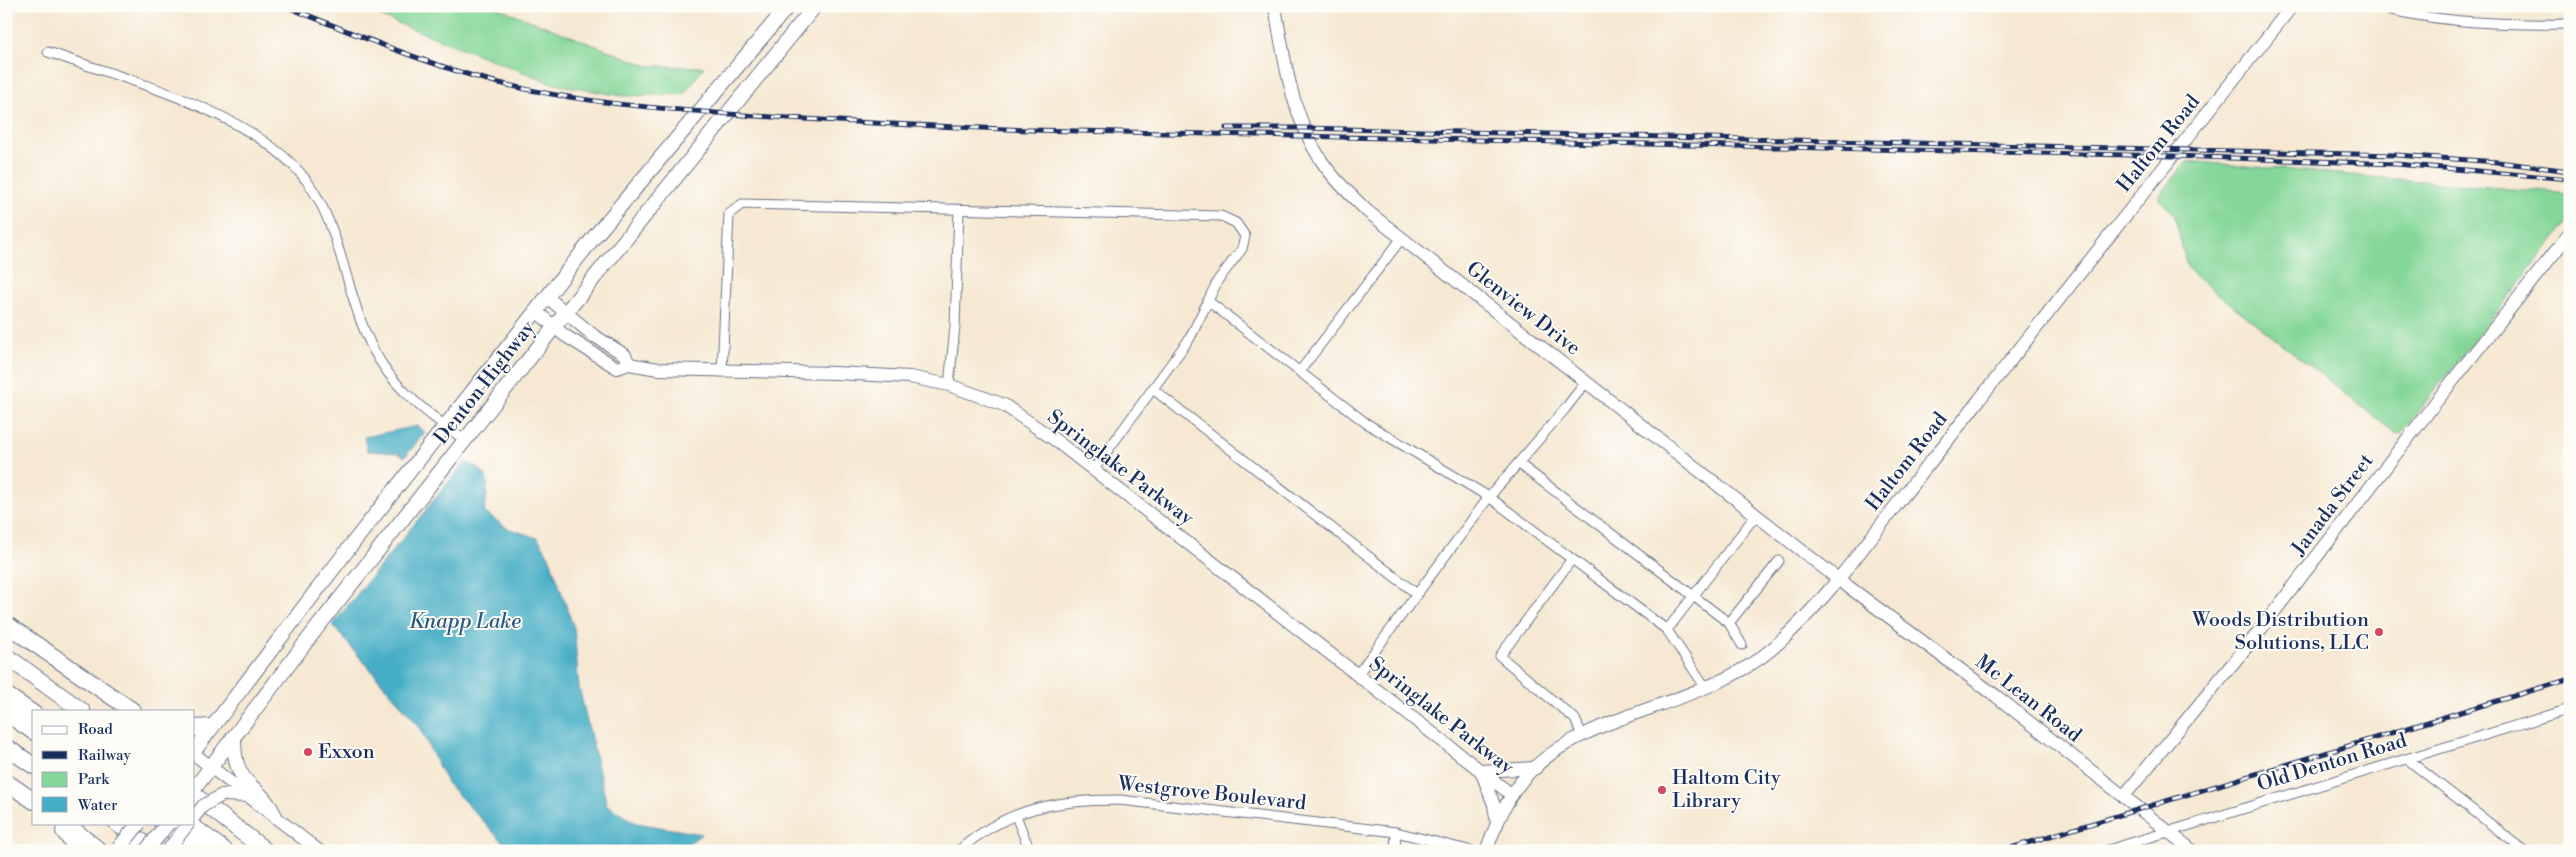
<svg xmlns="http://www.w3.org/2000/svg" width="2576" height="857" font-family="'Libre Bodoni',serif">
	<rect width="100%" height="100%" fill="#fdfcf7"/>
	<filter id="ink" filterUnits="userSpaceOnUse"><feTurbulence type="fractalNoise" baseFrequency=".02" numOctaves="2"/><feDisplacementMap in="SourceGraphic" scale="10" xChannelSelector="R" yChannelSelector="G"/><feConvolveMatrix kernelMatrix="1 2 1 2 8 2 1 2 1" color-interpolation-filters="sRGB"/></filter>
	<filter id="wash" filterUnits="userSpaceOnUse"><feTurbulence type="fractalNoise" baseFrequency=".0096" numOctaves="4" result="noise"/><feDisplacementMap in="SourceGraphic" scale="20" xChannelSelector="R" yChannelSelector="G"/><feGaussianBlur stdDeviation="1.12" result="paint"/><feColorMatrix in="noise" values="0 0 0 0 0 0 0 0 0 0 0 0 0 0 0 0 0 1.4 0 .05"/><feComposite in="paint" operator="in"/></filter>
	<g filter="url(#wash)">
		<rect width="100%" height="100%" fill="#f6e8d2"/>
		<g fill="#84d798" stroke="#50837b">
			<polygon points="354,6 493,6 648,66 704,67 684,94 623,96 554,84"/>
			<polygon points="2187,161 2570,194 2570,219 2400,434 2395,433 2194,275 2187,266 2174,214 2158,198"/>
		</g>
		<g fill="#45adc5" stroke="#306e92">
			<polygon points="417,426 425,432 405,457 398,453 367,451 364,437"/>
			<path d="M465,462c30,10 23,25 19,50l23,16 31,10 11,18 25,72 5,59 28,118 29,18 66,11 -20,14 1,3h-172l-64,-68 -29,-58 -86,-100z"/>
		</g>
	</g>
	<g filter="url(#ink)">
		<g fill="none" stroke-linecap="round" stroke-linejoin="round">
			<defs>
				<g id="street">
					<polyline points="656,6 660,6"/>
					<path d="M2376,6c61,17 130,19 194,18"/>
					<path d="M48,52c79,28 206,60 258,128 39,51 40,128 74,181 19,32 55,58 85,79"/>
					<polyline points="1300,371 1402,238"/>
					<polyline points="722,372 729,214 742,204 1221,216 1236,223 1245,236 1242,249 1218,280 1208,301 1366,423 1489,497 1667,630 1706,688"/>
					<polyline points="949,385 955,327 959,210"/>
					<polyline points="1154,390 1417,594"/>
					<polyline points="1518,463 1729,623 1742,645"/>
					<polyline points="1094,469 1190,338 1208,301"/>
					<polyline points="1572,559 1500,656 1575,719 1582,735"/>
					<polyline points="1729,623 1779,561"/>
					<polyline points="1667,630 1756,515"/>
					<polyline points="1357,675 1489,497 1565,409 1586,382"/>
					<polyline points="2407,759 2525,851"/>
					<polyline points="1016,816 1030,851"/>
					<path d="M958,851c51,-44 97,-51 162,-51l276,32 76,19"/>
					<polyline points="1395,851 1396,832"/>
					<polyline points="2105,851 2570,709"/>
				</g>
				<g id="secondary">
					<path d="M1275,6c9,54 17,111 48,157 12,18 29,33 44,48l471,368 158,117 197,155"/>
					<polyline points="547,297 593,335 625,355 629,364"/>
					<polyline points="536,311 564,335 617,368 629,364 658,369 836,373 910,377 949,385 1004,405 1055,440 1512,795"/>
					<polyline points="194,754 319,851"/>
					<polyline points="1481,771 1536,768"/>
					<polyline points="1482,773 1494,805 1497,824"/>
					<polyline points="222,795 248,796"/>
					<polyline points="2124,796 2257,634 2439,398 2570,233"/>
					<path d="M1486,851c7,-19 15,-38 25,-55 53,-87 186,-82 262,-148 46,-40 83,-91 121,-140 28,-36 57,-71 85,-108 104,-132 209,-262 313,-394"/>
				</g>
				<g id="primary">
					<path d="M234,739c0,51 25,42 41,77"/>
					<polyline points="194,751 349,548 595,236 788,6"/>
					<polyline points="194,789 316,629 555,326 815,6"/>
					<polyline points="117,851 123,843"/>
				</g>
				<g id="highway">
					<polyline points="6,624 133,711"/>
					<polyline points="6,656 82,711"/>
					<polyline points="6,695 34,714"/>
					<polyline points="6,713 34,732"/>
					<polyline points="194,728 211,727"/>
					<polyline points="6,747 34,766"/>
					<polyline points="6,782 34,801"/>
					<polyline points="194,795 266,851"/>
					<polyline points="65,823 100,851"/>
					<polyline points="117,823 154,851"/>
					<polyline points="162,823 200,851"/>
					<polyline points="188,823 225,851"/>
					<polyline points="64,831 79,851"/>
				</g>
			</defs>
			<use href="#street" stroke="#687087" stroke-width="11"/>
			<use href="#secondary" stroke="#687087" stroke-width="14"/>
			<use href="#primary" stroke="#687087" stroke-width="16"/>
			<use href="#highway" stroke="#687087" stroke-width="18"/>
			<use href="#street" stroke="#fff" stroke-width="9"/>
			<use href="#secondary" stroke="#fff" stroke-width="12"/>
			<use href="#primary" stroke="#fff" stroke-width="14"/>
			<use href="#highway" stroke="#fff" stroke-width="16"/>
			<defs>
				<g id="rail">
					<path d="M285,6c64,26 129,53 195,72 90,25 184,31 277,38 92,6 184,11 276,14l1141,26 222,8 174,15"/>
					<polyline points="1226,128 1304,128 2396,155 2498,162 2570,171"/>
					<polyline points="2001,851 2570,679"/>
				</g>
			</defs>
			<use href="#rail" stroke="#1b2f5e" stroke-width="5"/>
			<use href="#rail" stroke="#fdfcf7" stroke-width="3" stroke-dasharray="9" stroke-linecap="butt"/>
			<defs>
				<g id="secondary-bridge">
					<polyline points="194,817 203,806 222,795"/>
					<polyline points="167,851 189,823"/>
				</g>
				<g id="primary-bridge">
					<polyline points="123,843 139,823"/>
					<polyline points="146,851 168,823"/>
				</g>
			</defs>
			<use href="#secondary-bridge" stroke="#687087" stroke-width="14" stroke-linecap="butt"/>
			<use href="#primary-bridge" stroke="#687087" stroke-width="16" stroke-linecap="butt"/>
			<use href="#secondary-bridge" stroke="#fff" stroke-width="12"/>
			<use href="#primary-bridge" stroke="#fff" stroke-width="14"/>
		</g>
	</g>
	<g fill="#d1495b" stroke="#fdfcf7" stroke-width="2">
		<circle cx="2379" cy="632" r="5"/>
		<circle cx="308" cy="752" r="5"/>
		<circle cx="1662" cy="790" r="5"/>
	</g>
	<g text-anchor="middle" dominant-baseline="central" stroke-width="4" stroke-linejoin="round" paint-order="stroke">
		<g font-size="20" fill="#1b2f5e" stroke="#fdfcf7">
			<text transform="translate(2159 144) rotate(-51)">Haltom Road</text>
			<text transform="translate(1523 309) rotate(38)">Glenview Drive</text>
			<text transform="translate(485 383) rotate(-52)">Denton Highway</text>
			<text transform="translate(1907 462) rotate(-52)">Haltom Road</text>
			<text transform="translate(1120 468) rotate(37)">Springlake Parkway</text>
			<text transform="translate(2333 505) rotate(-53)">Janada Street</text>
			<text transform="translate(2028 699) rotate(38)">Mc Lean Road</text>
			<text transform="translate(1441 716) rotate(38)">Springlake Parkway</text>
			<text transform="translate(2332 763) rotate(-17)">Old Denton Road</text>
			<text transform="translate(1212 794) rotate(6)">Westgrove Boulevard</text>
		</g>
		<g font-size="20" fill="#1b2f5e" stroke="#fdfcf7" text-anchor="start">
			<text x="2369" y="620" text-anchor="end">Woods Distribution<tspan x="2369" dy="23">Solutions, LLC</tspan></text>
			<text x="318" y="752">Exxon</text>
			<text x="1672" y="778">Haltom City<tspan x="1672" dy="23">Library</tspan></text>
		</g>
		<g font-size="21" font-style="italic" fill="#2a5b82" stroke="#fdfcf7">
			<text x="465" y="622">Knapp Lake</text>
		</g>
	</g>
	<rect width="2576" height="857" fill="none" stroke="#fdfcf7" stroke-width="25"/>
	<rect x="32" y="710" width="162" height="115" fill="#fdfcf7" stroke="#a3aaba"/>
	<rect x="42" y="726" width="25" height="8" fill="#ffffff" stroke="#a3aaba"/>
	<text x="78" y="734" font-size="15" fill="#1b2f5e">Road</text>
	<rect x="42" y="751" width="25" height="8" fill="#1b2f5e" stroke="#a3aaba"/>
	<text x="78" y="760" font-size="15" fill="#1b2f5e">Railway</text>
	<rect x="42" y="772" width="25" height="15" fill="#84d798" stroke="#a3aaba"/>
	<text x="78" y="784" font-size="15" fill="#1b2f5e">Park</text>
	<rect x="42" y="797" width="25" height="15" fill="#45adc5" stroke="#a3aaba"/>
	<text x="78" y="810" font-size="15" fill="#1b2f5e">Water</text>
</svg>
